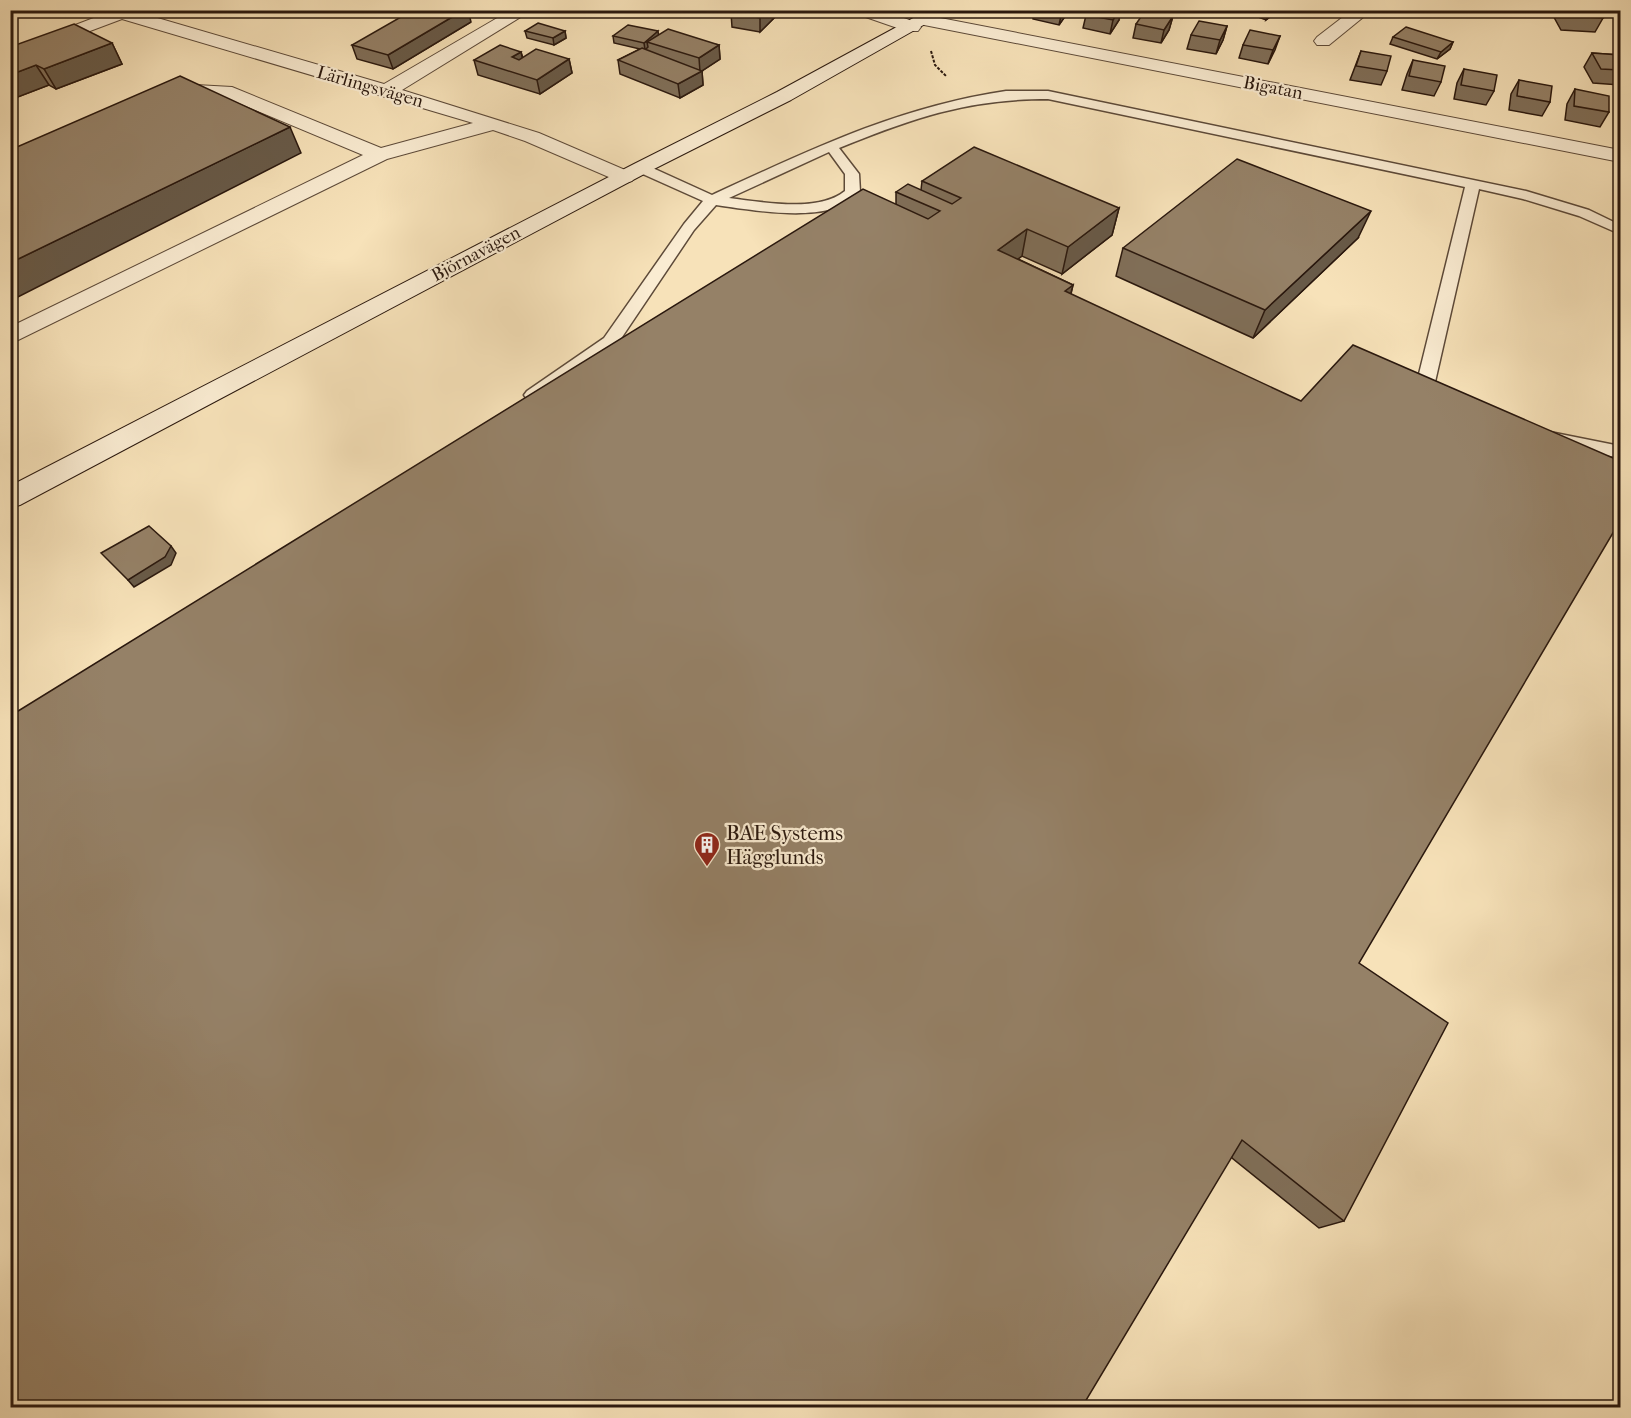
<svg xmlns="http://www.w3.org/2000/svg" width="1631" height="1418" font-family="'IM FELL French Canon',serif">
	<rect width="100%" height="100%" fill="#f7e2b9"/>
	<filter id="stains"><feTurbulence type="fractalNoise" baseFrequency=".00333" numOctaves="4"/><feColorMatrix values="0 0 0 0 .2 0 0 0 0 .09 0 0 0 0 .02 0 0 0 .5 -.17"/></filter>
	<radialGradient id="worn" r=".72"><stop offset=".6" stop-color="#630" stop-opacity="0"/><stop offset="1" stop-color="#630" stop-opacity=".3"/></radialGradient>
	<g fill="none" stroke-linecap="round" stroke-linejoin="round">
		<defs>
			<g id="service">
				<path d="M1006,91h42l478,100 63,19 31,15v9l-41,-18 -56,-17 -44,-10 -44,193 13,21 -3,4c-14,4 -24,-12 -28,-25l48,-195 -417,-88c-81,0 -135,19 -209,49l20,26 1,18c-26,34 -107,18 -144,13l-22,25 -78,116 -77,53h-12l-3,-4 3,-4 77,-53 80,-114 19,-23 -67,-30 -2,-3 2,-3h10l66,30c98,-45 186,-88 294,-104zM829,152l16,22v17c-27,22 -83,11 -116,7z"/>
				<polygon points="1550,432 1620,446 1620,458 1544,442 1541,438 1544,434"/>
			</g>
			<g id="minor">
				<polygon points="102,10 138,10 137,12 384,84 511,10 532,10 402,90 539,133 632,173 635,177 632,181 625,183 618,181 525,141 493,130 387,159 10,344 10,327 363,155 229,99 197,97 165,107 158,105 155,101 158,97 196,85 232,87 381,148 473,123 122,19 10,61 10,50 104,14"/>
				<polygon points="855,10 881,10 918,23 921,27 918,31 906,31 857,14"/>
				<polygon points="1352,10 1372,10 1329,45 1317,45 1314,41 1317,37"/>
				<polygon points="925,15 1620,150 1620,162 919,24 916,20 919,16"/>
			</g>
			<polygon id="secondary" points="928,10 950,10 791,100 648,172 20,505 10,508 10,486 634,164 777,92"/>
		</defs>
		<use href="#service" stroke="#5d4a39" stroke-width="3"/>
		<use href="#minor" stroke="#5d4a39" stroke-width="2"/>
		<use href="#secondary" stroke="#2a180e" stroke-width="2"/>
		<polyline stroke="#2a180e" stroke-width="2" stroke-dasharray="3 1.5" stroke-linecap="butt" points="931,51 935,65 947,77"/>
		<use href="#service" fill="#faecd2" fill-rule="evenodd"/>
		<use href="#minor" fill="#faecd2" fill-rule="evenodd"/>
		<use href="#secondary" fill="#faecd2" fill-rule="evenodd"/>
	</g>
	<g fill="#806f59" stroke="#2a180e" stroke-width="1.5">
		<polygon points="1034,10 1069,10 1059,25 1033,19"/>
		<polygon points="1239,10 1279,10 1266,20"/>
		<polygon points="1435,10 1465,10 1457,17"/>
		<polygon points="1550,10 1598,10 1603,18 1595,32 1561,30"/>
		<polygon points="731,13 774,18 760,32 732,27"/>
		<polygon points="1086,15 1119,20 1110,34 1083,28"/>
		<polygon points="1173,16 1169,30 1161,43 1133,38 1136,24"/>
		<polygon points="471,22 393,69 357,59 352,45"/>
		<polygon points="1227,26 1223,40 1216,54 1187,49 1191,35"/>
		<polygon points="525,31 565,31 566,38 554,45 527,38"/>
		<polygon points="659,35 719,45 720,59 702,71 703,85 680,98 620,74 618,60 640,49 614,43 613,36"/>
		<polygon points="1280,36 1268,64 1239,58 1243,45"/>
		<polygon points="1393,37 1453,42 1450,49 1437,59 1390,44"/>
		<polygon points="112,43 122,64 56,89 49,85 10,100 10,47"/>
		<polygon points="1361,51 1387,71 1381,85 1350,80"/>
		<polygon points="521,52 523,58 569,59 572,73 540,94 478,75 474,60"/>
		<polygon points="1592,53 1620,55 1620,85 1593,83 1584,67"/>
		<polygon points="1413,60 1441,82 1434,96 1402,90 1407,74"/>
		<polygon points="1464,69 1494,91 1486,105 1454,99 1457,83"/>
		<polygon points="1519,80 1550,102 1542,116 1509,110 1511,94"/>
		<polygon points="1575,89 1609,112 1600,127 1565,120 1567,104"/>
		<polygon points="922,181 1119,208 1112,235 1062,274 1022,256 1018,259 1073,285 1071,294 1359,963 1344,1221 1319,1228 1232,1158 896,204 896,192 921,190"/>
		<polygon points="1358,238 1253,338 1116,276 1123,248"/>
	</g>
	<g fill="#685a48" stroke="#2a180e" stroke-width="1.5">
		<polygon points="464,10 468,10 471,22 393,69 388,55"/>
		<polygon points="767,10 773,10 774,18 760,32 760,18"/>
		<polygon points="1069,10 1069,11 1059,25 1062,11"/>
		<polygon points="1119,10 1121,10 1119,20 1110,34 1113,20"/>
		<polygon points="1269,10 1279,10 1266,20"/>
		<polygon points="1460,10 1465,10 1457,17"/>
		<polygon points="1173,16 1169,30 1161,43 1164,30"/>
		<polygon points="1227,26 1223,40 1216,54 1220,40"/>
		<polygon points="565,31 566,38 554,45 553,38"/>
		<polygon points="658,31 659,38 647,42 648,47 645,50 644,43"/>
		<polygon points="1280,36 1275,50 1268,64 1273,50"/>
		<polygon points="1453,42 1450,49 1437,59 1441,52"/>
		<polygon points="112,43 122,64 56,89 44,69"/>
		<polygon points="719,45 720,59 702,71 703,85 680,98 678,84 700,72 699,58"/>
		<polygon points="521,52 524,66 512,57"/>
		<polygon points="569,59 572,73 540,94 537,80"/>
		<polygon points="36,65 49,85 10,100 10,75"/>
		<polygon points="290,127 301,153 10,301 10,263"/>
		<polygon points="1119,208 1112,235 1062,274 1068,247"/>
		<polygon points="1371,211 1358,238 1253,338 1265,310"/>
		<polygon points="1027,229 1022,256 993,277 998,250"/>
		<polygon points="1073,285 1066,312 1065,291"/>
		<polygon points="171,546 176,553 171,565 134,587 128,580"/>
	</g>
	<g fill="#958167" stroke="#2a180e" stroke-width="1.5">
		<polygon points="413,10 464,10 388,55 352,45"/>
		<polygon points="734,10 767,10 760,18 731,13"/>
		<polygon points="1089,10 1119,10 1113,20 1086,15"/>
		<polygon points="1565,10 1598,10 1603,18 1569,16"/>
		<polygon points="1145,11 1173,16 1164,30 1136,24"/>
		<polygon points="1199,21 1227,26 1220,40 1191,35"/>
		<polygon points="538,23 565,31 553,38 525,31"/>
		<polygon points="74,24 112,43 44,69 36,65 10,75 10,47"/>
		<polygon points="628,25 658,31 644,43 613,36"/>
		<polygon points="1406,27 1453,42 1441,52 1393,37"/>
		<polygon points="668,29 719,45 699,58 647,42"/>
		<polygon points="1250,30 1280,36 1273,50 1243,45"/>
		<polygon points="500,45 521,52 512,57 519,60 536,49 569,59 537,80 474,60"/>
		<polygon points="642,48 702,71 678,84 618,60"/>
		<polygon points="1361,51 1391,56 1387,71 1356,66"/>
		<polygon points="1592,53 1620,55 1620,70 1601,69"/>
		<polygon points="1413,60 1445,66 1441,82 1409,76"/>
		<polygon points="1464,69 1497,75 1494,91 1461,85"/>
		<polygon points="180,76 290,127 10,263 10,150"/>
		<polygon points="1519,80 1552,86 1550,102 1517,96"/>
		<polygon points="1575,89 1609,96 1609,112 1574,106"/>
		<polygon points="974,147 1119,208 1068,247 1027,229 998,250 1073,285 1065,291 1301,401 1353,345 1620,461 1620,521 1359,963 1448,1023 1344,1221 1242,1140 1082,1407 10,1407 10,716 863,189 928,219 940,211 896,192 908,184 952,204 961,198 922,181"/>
		<polygon points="1237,159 1371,211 1265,310 1123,248"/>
		<polygon points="149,526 171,546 165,557 128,580 101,553"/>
	</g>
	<defs>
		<symbol id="building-pin" viewBox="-11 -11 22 30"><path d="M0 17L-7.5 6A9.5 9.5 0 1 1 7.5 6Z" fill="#8f2418" stroke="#faecd2"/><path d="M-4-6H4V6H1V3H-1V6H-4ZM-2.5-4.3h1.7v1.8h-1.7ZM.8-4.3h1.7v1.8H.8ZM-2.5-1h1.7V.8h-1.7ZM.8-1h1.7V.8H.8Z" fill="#fff"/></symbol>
	</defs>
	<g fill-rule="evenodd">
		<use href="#building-pin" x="692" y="830" width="30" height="40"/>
	</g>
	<g text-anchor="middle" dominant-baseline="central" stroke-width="4.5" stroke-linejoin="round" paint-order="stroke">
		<g font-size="18" fill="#2a180e" stroke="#faecd2">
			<text transform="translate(370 87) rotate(16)">Lärlingsvägen</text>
			<text transform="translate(1273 88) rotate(11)">Bigatan</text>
			<text transform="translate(476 254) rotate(-28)">Björnavägen</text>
		</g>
		<g font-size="21" fill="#2a180e" stroke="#faecd2" text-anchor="start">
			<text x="726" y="833">BAE Systems<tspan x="726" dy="24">Hägglunds</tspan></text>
		</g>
	</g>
	<rect width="1631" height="1418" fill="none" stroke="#f7e2b9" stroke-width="36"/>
	<rect x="12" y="12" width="1607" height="1394" fill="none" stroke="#2a180e" stroke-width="3"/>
	<rect x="18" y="18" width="1595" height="1382" fill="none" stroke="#2a180e" stroke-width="1.5"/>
	<rect width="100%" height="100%" filter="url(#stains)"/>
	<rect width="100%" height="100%" fill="url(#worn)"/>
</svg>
